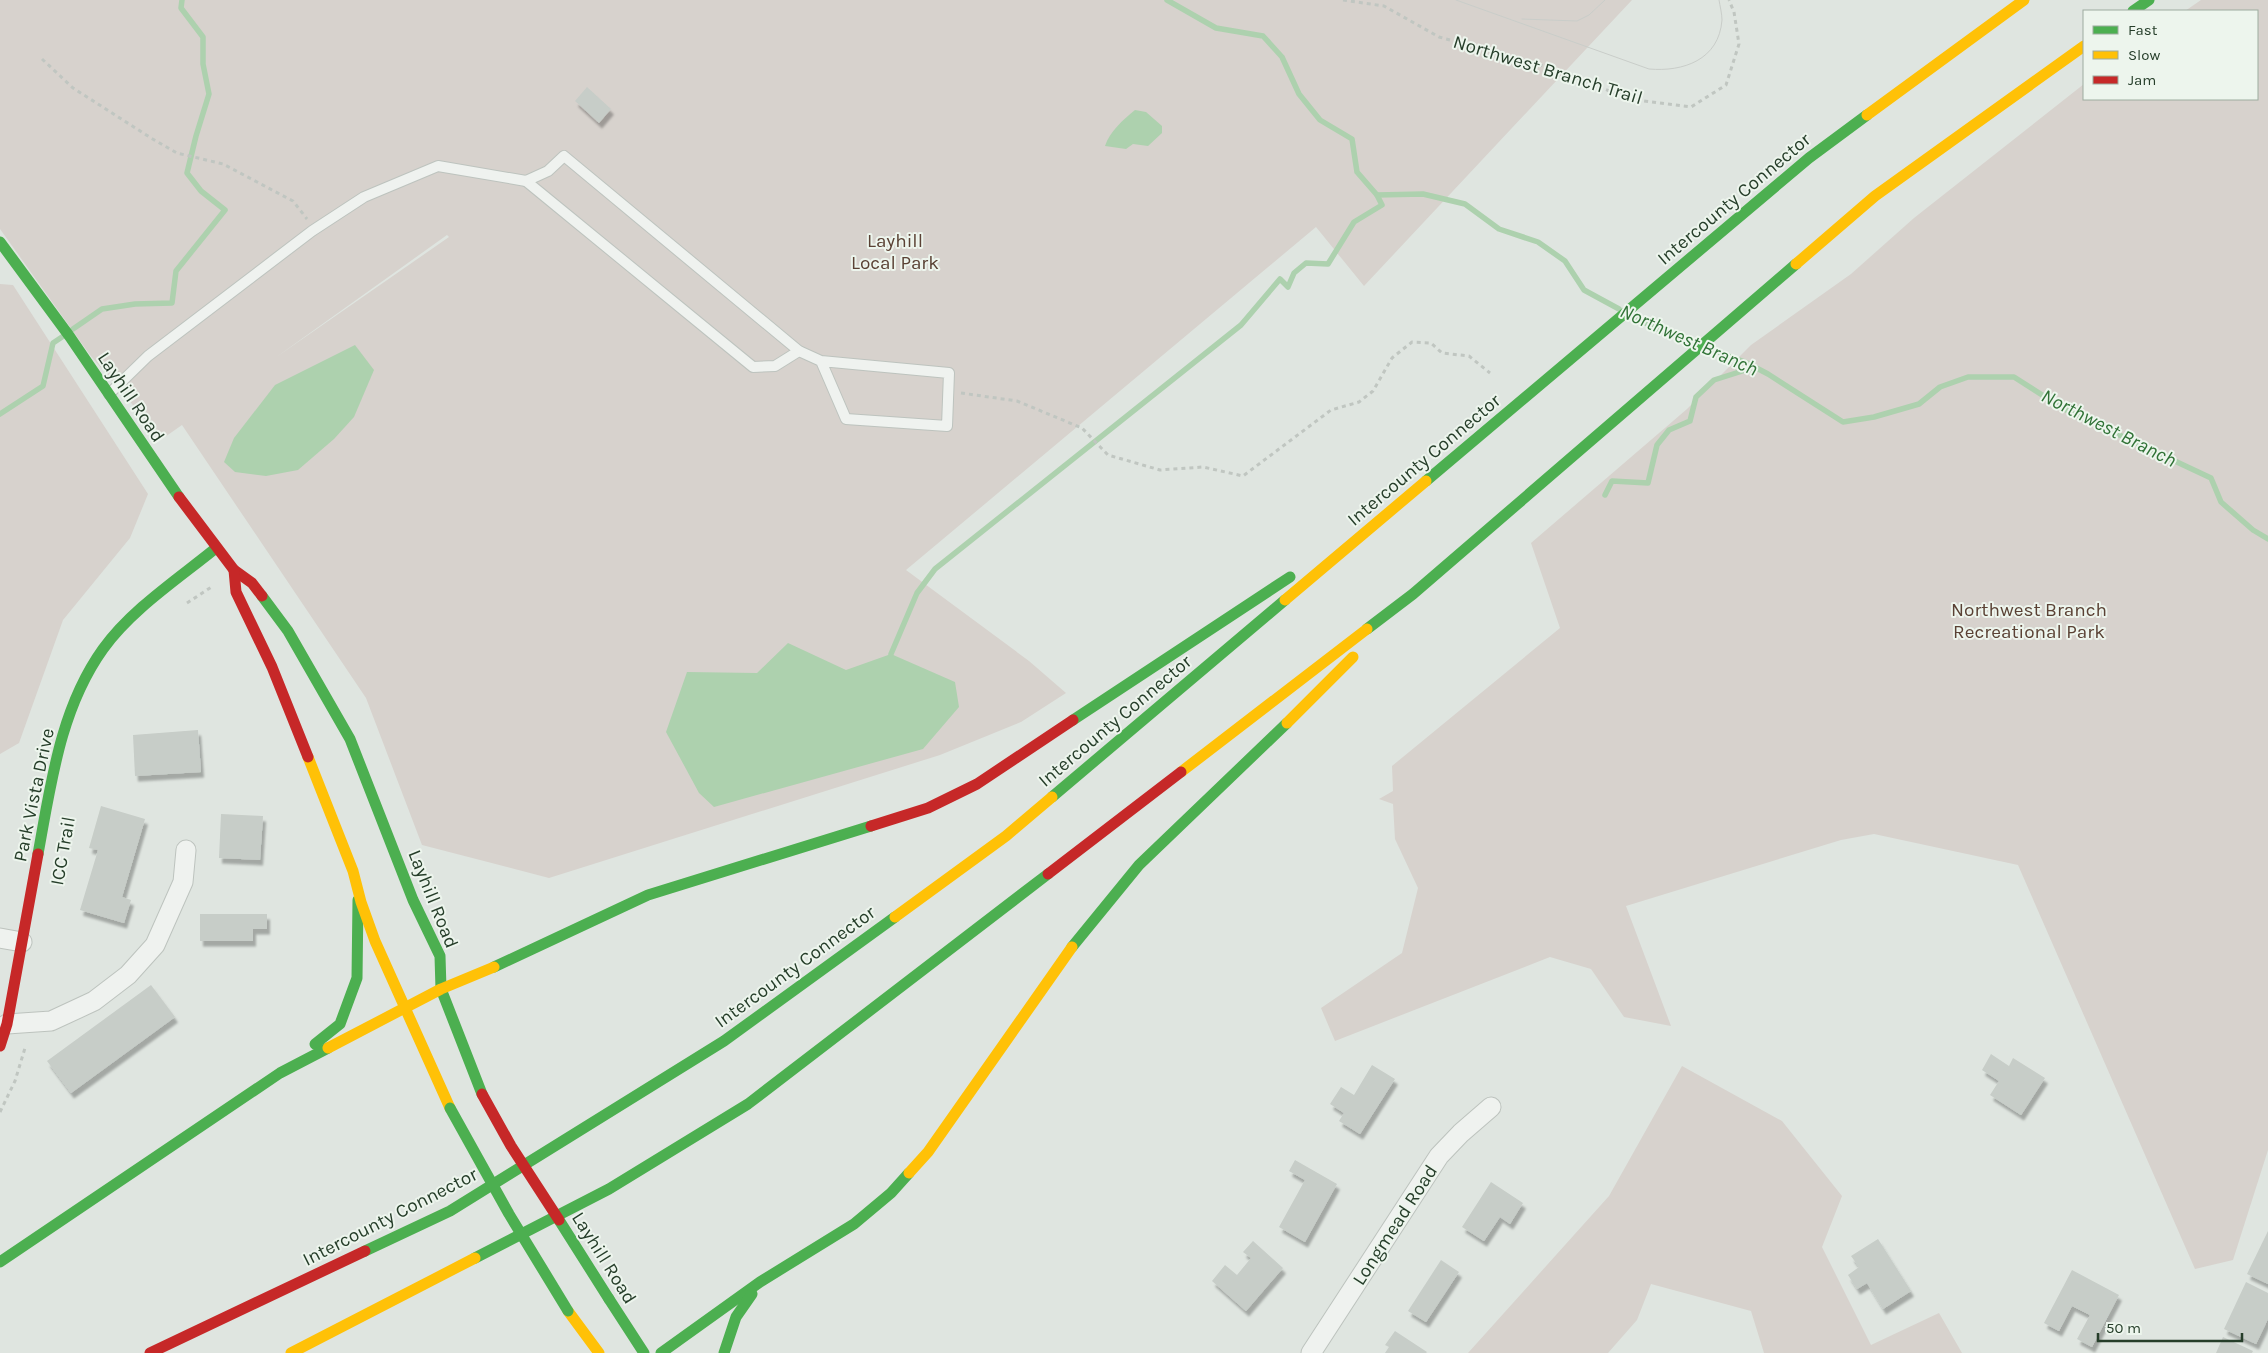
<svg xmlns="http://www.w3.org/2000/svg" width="2268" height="1353" font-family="Karla,sans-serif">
	<defs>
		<filter id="shadow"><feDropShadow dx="3" dy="5.5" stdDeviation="1" flood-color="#0004"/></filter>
	</defs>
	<rect width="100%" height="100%" fill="#dfe5e0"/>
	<g fill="#d7d2cd" fill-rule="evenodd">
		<path d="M0,0h1632l-268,286 -48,-59 -410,343 123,91 37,32 -45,29 -81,33 -391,123 -127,-33 -56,-147 -184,-273 -20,14 -72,-84 -90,-126zM447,235l2,2 -174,121z"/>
		<polygon points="2201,0 2268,0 2268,1150 2233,1260 2195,1269 2018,865 1874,834 1841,840 1626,906 1671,1026 1624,1017 1591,969 1550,957 1335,1041 1321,1008 1402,953 1418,888 1395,839 1393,804 1379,799 1393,791 1392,766 1560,628 1531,543 1687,409 1751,345 1851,274 1914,218 2084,84 2084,99 2257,99 2257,11 2185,11"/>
		<polygon points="0,284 13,285 148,494 130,538 63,620 19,743 0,754"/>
		<polygon points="1682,1066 1782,1121 1842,1196 1822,1247 1871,1345 1939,1313 1962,1353 1764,1353 1751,1311 1651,1284 1637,1320 1608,1353 1468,1353 1609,1196"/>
	</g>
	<g fill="#add1ae">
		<path d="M1135,110l11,2 16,14v7l-14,13 -15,-2 -7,5 -21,-3c5,-15 18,-26 30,-36z"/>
		<polygon points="355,345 374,370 354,417 334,439 298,470 266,476 235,472 224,462 234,438 275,385"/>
		<polygon points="788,643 846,670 891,654 955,682 959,707 923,749 714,807 699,793 666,732 687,672 757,673"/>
	</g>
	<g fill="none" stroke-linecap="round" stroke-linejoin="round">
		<g stroke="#add1ae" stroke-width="5.5">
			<polyline points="1167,0 1216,28 1263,36 1282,57 1299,94 1320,120 1352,139 1357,172 1377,195 1423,194 1465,204 1499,229 1538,242 1565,261 1584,290 1619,309"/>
			<polyline points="1634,317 1661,331 1694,343"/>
			<polyline points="73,329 102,309 135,304 172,303 176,271 225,210 201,191 187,173 196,136 209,94 203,64 203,37 181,8 182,0"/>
			<polyline points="1709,349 1745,362 1768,374 1843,422 1874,417 1919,404 1940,387 1968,377 2014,377 2064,409 2211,478 2221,502 2253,530 2268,539"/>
			<polyline points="0,414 43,386 53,343 62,337"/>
			<polyline points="1605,495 1612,481 1648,483 1657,445 1669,430 1690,421 1696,397 1714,380 1755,367"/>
			<polyline points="891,654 917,593 935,569 1241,325 1280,279 1288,287 1294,273 1306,263 1328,264 1354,222 1382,205 1377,195"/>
		</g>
	</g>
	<g fill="#c7cdc8" filter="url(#shadow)">
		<polygon points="587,87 611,109 599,123 575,101"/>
		<polygon points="198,730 201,772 135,776 133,735"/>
		<polygon points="101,806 145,819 122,897 131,900 124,923 80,910 98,850 89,848"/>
		<polygon points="221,814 263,816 260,860 219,858"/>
		<polygon points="200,914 267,914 267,929 253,929 253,941 200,941"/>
		<polygon points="151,985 175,1017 71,1093 47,1061"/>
		<polygon points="1991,1054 2009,1066 2013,1058 2045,1078 2021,1115 1990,1095 1999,1081 1982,1070"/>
		<polygon points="1372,1065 1395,1079 1360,1134 1339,1121 1344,1113 1330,1104 1341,1087 1354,1095"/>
		<polygon points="1295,1160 1337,1184 1305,1242 1279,1227 1305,1180 1289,1171"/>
		<polygon points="1491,1182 1523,1203 1510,1224 1500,1217 1484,1241 1462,1227"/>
		<polygon points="2268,1231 2268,1284 2247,1274"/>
		<polygon points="1878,1239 1911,1291 1883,1309 1867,1283 1857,1289 1848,1275 1859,1267 1851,1256"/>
		<polygon points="1253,1241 1283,1268 1246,1311 1212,1281 1225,1265 1237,1275 1251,1258 1243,1252"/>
		<polygon points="1441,1260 1459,1272 1426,1322 1408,1311"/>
		<polygon points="2072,1270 2119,1295 2092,1347 2077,1339 2090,1315 2072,1306 2059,1331 2044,1323"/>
		<polygon points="2246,1282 2268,1293 2268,1319 2256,1344 2224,1329"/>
		<polygon points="1395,1331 1427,1352 1426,1353 1385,1353 1389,1347 1385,1345"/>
		<polygon points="2223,1337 2253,1351 2252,1353 2216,1353"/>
	</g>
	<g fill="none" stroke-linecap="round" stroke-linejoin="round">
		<defs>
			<g id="lane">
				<polyline points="526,181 753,367 775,366 799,351"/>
				<polyline points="109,394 148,356 312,231 364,197 438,166 526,181 548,171 564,156 799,351 821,361 949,373 947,426 846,419 821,361"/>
			</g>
			<g id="street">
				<polyline points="0,938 22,942"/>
				<polyline points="7,1024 51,1021 94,1001 128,975 155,945 183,882 186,850"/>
				<polyline points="1311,1353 1439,1156 1461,1133 1491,1107"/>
			</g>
		</defs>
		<use href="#lane" stroke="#bdc3be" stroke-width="12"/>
		<use href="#street" stroke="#bdc3be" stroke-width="21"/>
		<g stroke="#c0c6c1" stroke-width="3" stroke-dasharray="4 4" stroke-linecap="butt">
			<polyline points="1343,0 1384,6 1439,37 1558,70 1629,99 1691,107 1726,85 1739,44 1734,12 1729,0"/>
			<polyline points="42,59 73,88 151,138 177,153 223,164 293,201 307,219"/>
			<polyline points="961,393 1017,401 1082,428 1108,455 1160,470 1203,467 1243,476 1331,410 1359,402 1373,391 1392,358 1412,342 1431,343 1442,353 1469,356 1490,373"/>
			<polyline points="187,603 213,586"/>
			<polyline points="0,1112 15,1081 25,1048"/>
		</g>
		<use href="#lane" stroke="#eff2ef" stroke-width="10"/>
		<use href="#street" stroke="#eff2ef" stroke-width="19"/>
		<g stroke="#4caf50" stroke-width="11">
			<polyline points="2133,11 2149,0"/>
			<polyline points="0,242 70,337 179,497"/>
			<polyline points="1426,481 1809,158 1867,115"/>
			<polyline points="262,596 288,631 350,739 413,900 440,956 441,989 482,1094"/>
			<polyline points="1367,629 1413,594 1796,264"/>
			<polyline points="1073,720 1290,577"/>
			<polyline points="1052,797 1285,600"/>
			<path d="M38,854c13,-70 22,-145 65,-205 29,-40 75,-70 113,-101"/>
			<polyline points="1072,947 1139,865 1287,723"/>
			<polyline points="494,967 648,895 871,826"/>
			<polyline points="315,1044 340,1024 357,978 358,900"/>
			<polyline points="365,1251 450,1211 724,1041 895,917"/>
			<polyline points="475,1258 609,1189 748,1104 1048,874"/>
			<polyline points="0,1262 280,1073 328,1048"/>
			<polyline points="609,1299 644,1353"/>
			<polyline points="661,1353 760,1282 854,1224 891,1193 909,1173"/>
			<polyline points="724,1353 736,1317 752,1294"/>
		</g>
		<g stroke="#ffc107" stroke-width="11">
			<polyline points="1867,115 2024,0"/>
			<polyline points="1796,264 1875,196 2084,46"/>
			<polyline points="1285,600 1426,481"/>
			<polyline points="1287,723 1353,657"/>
			<polyline points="308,757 353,871 361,902 375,941 450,1108"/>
			<polyline points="1181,772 1367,629"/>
			<polyline points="895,917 1006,836 1052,797"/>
			<polyline points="328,1048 441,989 494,967"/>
			<polyline points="909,1173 928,1152 1072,947"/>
			<polyline points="568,1311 599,1353"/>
			<polyline points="291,1353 475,1258"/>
		</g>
		<g stroke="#c62828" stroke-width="11">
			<polyline points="179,497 234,570 252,583 262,596"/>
			<polyline points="234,570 236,592 272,667 308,757"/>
			<polyline points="871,826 928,808 977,784 1073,720"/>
			<polyline points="1048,874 1181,772"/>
			<polyline points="0,1046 7,1024 38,854"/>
			<polyline points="150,1353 365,1251"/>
		</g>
		<g stroke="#c9cdc9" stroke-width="1">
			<path d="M1456,0l193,69c34,3 70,-9 73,-49 0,-6 -2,-14 -3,-20"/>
			<polyline points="1522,19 1577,21 1589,15 1605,0"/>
		</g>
		<g stroke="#4caf50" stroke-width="11">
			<polyline points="450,1108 509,1214 568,1311"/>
			<polyline points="559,1220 609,1299"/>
		</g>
		<polyline stroke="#c62828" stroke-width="11" points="482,1094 511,1146 559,1220"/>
	</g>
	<g text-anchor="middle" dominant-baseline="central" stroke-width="4" stroke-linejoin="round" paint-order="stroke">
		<g font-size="19" fill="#263e2a" stroke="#edf5ed">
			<text transform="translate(1548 70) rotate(17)">Northwest Branch Trail</text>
			<text transform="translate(1734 199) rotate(-40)">Intercounty Connector</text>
			<text transform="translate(131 397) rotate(56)">Layhill Road</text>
			<text transform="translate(1424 460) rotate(-40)">Intercounty Connector</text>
			<text transform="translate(1115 721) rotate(-40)">Intercounty Connector</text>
			<text transform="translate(34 795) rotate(-78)">Park Vista Drive</text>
			<text transform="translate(63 851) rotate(-80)">ICC Trail</text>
			<text transform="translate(433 899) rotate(68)">Layhill Road</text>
			<text transform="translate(795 967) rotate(-36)">Intercounty Connector</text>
			<text transform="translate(390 1217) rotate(-27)">Intercounty Connector</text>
			<text transform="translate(1395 1225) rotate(-57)">Longmead Road</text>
			<text transform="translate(604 1258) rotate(58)">Layhill Road</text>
		</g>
		<g font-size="19" fill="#5a4134" stroke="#edf5ed">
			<text x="895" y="241">Layhill<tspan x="895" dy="22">Local Park</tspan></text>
			<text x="2029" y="610">Northwest Branch<tspan x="2029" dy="22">Recreational Park</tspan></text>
		</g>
		<g font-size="20" font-style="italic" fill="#307236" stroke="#edf5ed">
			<text transform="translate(1689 340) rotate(24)">Northwest Branch</text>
			<text transform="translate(2109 428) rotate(27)">Northwest Branch</text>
		</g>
	</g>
	<rect x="2083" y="10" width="175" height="90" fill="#edf5ed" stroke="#9dac9f"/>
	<rect x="2093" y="26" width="25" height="8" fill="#4caf50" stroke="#9dac9f"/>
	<text x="2128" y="35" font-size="15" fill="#263e2a">Fast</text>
	<rect x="2093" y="51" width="25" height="8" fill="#ffc107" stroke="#9dac9f"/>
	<text x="2128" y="60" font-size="15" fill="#263e2a">Slow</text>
	<rect x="2093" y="76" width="25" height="8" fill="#c62828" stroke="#9dac9f"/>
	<text x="2128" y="85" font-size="15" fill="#263e2a">Jam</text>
	<path d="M2098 1333v8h144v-8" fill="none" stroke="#263e2a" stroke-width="2.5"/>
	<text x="2106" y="1333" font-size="15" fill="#263e2a" stroke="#edf5ed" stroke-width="4" paint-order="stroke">50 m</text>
</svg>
